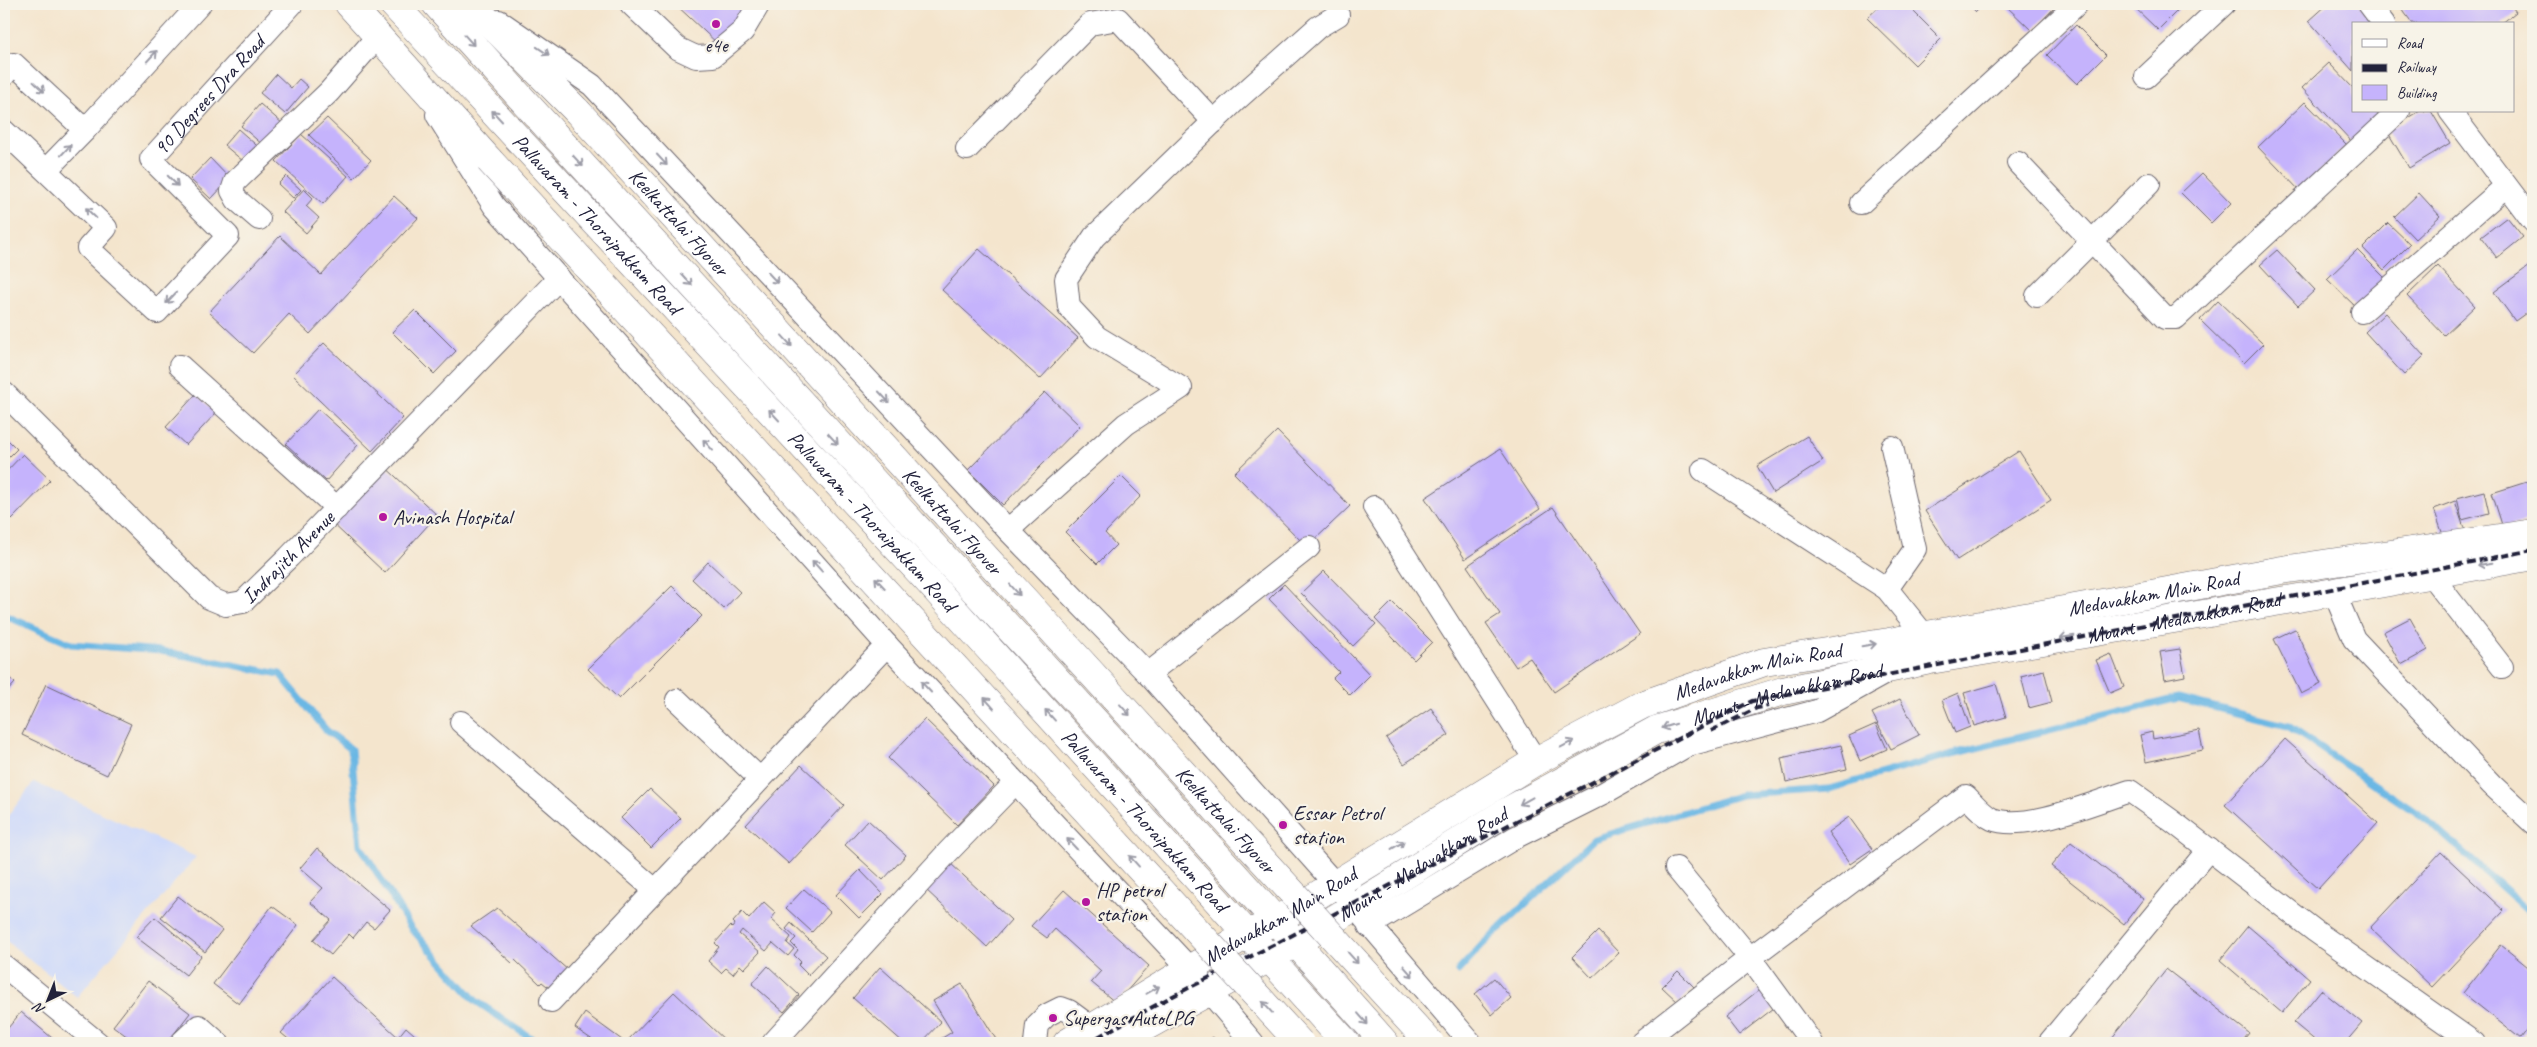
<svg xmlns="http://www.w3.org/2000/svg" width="2537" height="1047" font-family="Caveat,sans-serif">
	<rect width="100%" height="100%" fill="#f7f3e8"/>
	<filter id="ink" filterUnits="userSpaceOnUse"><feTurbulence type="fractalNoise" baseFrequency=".02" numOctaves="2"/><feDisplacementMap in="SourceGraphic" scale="10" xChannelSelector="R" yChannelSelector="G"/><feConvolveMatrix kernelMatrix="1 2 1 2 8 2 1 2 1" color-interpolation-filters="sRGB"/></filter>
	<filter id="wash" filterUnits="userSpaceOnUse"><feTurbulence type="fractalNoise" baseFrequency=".0096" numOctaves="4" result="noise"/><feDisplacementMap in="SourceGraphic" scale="20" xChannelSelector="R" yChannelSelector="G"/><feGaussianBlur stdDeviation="1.12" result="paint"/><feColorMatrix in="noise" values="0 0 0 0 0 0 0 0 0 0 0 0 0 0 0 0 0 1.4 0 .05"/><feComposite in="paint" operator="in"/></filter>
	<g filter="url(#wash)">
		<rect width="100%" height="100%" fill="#f4e5cd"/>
		<polygon fill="#cfdafa" points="34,782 196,857 77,997 4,939 4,821"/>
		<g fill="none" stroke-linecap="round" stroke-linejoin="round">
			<g stroke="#6ab7e4" stroke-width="7">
				<polyline points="4,615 71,644 161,651 280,674 326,730 351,749 360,845 411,928 476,1001 538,1043"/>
				<polyline points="1458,971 1482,945 1594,839 1741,795 1829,789 1952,754 2178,698 2288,726 2427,820 2533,915"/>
			</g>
		</g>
		<g id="blocks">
			<g fill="#c5b3fc">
				<polygon points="675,4 753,4 718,44"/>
				<polygon points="1882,4 1906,4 1941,39 1915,65 1867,18"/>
				<polygon points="1969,4 1984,4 1976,12"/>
				<polygon points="2004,4 2058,4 2032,31"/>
				<polygon points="2131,4 2173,4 2179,9 2158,30"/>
				<polygon points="2328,4 2357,4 2375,24 2353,24 2353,71 2309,21"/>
				<polygon points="2398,4 2510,4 2516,12 2501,24 2413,24"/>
				<polygon points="2076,25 2106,55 2077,84 2047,55"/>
				<polygon points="2329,63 2353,88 2353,111 2374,111 2379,116 2352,142 2302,88"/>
				<polygon points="276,74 291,88 299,79 308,87 285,114 260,93"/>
				<polygon points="2305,102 2347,145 2300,191 2258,147"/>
				<polygon points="260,104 283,124 264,146 241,126"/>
				<polygon points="2420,111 2431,111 2450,143 2409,168 2387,131"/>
				<polygon points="327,118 371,160 354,178 309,135"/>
				<polygon points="238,129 264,152 250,167 224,145"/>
				<polygon points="301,134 348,176 323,204 276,161"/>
				<polygon points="210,158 230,179 211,199 190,179"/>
				<polygon points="2202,173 2231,203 2211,223 2181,193"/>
				<polygon points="286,176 301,190 293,198 278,184"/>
				<polygon points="304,189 313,198 306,206 319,218 306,233 283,212"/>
				<polygon points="2419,193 2440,216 2415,239 2394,217"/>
				<polygon points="394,196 418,218 310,334 289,314 253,353 209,312 280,236 321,275"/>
				<polygon points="2507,217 2523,237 2497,258 2481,237"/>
				<polygon points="2388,223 2410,244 2384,270 2363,248"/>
				<polygon points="979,249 1078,338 1040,379 942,290"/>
				<polygon points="2277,250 2315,290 2298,306 2260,265"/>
				<polygon points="2357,250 2387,280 2358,309 2327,279"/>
				<polygon points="2533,263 2533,308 2515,321 2494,292"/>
				<polygon points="2438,266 2475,306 2444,335 2407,296"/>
				<polygon points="2218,301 2263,344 2244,363 2200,320"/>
				<polygon points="415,310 456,351 434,374 392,332"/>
				<polygon points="2385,313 2424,356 2404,375 2365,332"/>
				<polygon points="324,343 403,418 372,451 293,375"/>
				<polygon points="1045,392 1080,426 1003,505 968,470"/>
				<polygon points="196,394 216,413 186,445 166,427"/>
				<polygon points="318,409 358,445 326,481 286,444"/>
				<polygon points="1277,431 1350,506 1307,547 1234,473"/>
				<polygon points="4,436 17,449 4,462"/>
				<polygon points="1807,436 1823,461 1773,493 1757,466"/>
				<polygon points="1500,449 1540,509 1465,559 1425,498"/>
				<polygon points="2019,451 2051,500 1957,560 1925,511"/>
				<polygon points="23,454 50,480 12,519 4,512 4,474"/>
				<polygon points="382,464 437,515 385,573 329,520"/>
				<polygon points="1121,476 1141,496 1105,533 1116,545 1097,564 1065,532"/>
				<polygon points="2533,480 2533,519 2503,528 2492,493"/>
				<polygon points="2484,491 2489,513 2462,520 2457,498"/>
				<polygon points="2455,501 2465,531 2444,538 2434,509"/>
				<polygon points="1553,507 1640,634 1554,692 1530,658 1516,667 1486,623 1500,614 1467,566"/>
				<polygon points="708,562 740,592 724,609 692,579"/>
				<polygon points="1324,571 1376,624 1353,646 1301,593"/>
				<polygon points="1284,584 1370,675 1350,695 1333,678 1339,672 1269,599"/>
				<polygon points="672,586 702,616 619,699 588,669"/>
				<polygon points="1392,602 1432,642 1414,660 1375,619"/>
				<polygon points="2410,618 2428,650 2401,665 2383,632"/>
				<polygon points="2295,629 2321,684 2301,694 2274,639"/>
				<polygon points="2180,649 2185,676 2165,680 2160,652"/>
				<polygon points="2111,654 2124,687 2110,693 2096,660"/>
				<polygon points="2044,670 2052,702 2029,708 2021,676"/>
				<polygon points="4,673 15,683 4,695"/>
				<polygon points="46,684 131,724 107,775 22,735"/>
				<polygon points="1996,684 2006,717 1974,726 1964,693"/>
				<polygon points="1958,693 1970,727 1955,733 1942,700"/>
				<polygon points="1900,699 1919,735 1891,749 1872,713"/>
				<polygon points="1431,708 1449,735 1404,764 1386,738"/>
				<polygon points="925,719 994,786 957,825 888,758"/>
				<polygon points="1876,724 1887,749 1860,761 1849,736"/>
				<polygon points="2199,730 2203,750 2146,762 2140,735 2152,732 2153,739"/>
				<polygon points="2285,739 2378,823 2318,889 2225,805"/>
				<polygon points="1841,745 1847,769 1786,782 1781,758"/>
				<polygon points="801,765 844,805 789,864 746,825"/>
				<polygon points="650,789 681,818 651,848 621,818"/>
				<polygon points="1849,817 1872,849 1850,864 1828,832"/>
				<polygon points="868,820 906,855 883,880 845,845"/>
				<polygon points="2071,842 2143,899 2124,924 2051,866"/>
				<polygon points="317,848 390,910 374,928 366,922 353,938 349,934 331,955 313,940 331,920 310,902 323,888 300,868"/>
				<polygon points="2441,852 2504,911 2432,987 2370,928"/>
				<polygon points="949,862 1011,920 987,947 924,888"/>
				<polygon points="860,870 883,894 859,918 836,895"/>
				<polygon points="804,889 830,912 812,932 786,908"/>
				<polygon points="1064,890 1149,966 1116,1003 1091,982 1101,971 1055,929 1047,938 1031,926"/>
				<polygon points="178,896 222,930 205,952 161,917"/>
				<polygon points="764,902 776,913 771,919 791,937 787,943 794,949 788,956 773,943 766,951 742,930 739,934 760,952 744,969 740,965 733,974 726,968 721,973 708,961 719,947 715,943 730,926 732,928 735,924 733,922 742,912 749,919"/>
				<polygon points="272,906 298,925 239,1004 213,984"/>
				<polygon points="497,908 569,971 552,990 542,982 540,984 515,960 512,963 471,926"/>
				<polygon points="155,917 201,956 186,975 136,937"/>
				<polygon points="791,923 826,956 808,975 798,965 801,962 794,955 798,950 791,943 796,938 786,929"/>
				<polygon points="2248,926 2310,979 2282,1013 2220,960"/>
				<polygon points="1598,931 1619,953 1592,978 1572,957"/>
				<polygon points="2501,945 2533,971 2533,1023 2521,1039 2463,993"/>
				<polygon points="768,966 799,995 784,1012 752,984"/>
				<polygon points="880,967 941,1022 921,1043 904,1043 853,998"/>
				<polygon points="2166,969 2249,1033 2241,1043 2108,1043"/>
				<polygon points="1678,971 1694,987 1679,1003 1662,987"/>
				<polygon points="332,977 398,1037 406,1027 424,1043 293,1043 281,1033"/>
				<polygon points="1494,978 1511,998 1492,1015 1475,994"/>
				<polygon points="148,981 190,1013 167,1043 136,1043 113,1026"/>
				<polygon points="962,984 997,1041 993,1043 934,1043 952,1032 933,1001"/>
				<polygon points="1760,989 1774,1008 1739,1035 1725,1017"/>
				<polygon points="2321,990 2362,1023 2345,1043 2318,1043 2294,1023"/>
				<polygon points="674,992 728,1043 634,1043 628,1040"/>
				<polygon points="21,1012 58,1043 4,1043 4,1033"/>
				<polygon points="585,1013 622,1040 620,1043 597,1043 575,1028"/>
				<polygon points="2533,1034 2533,1043 2526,1043"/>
				<polygon points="1213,1037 1218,1043 1205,1043"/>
			</g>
		</g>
	</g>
	<g filter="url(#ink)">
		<use href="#blocks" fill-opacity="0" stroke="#6c666e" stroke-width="1"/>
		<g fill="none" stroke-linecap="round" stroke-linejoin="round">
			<defs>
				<g id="minor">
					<polyline points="631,4 677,48 696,57 713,56 743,31 759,4"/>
					<polyline points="2369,4 2384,24"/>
					<polyline points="499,21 592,85 1008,530 1148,674 1335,884 1471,1043"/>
					<polyline points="4,75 14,64 85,130 200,4"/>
					<polyline points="2146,77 2224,4"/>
					<polyline points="2450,111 2533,221"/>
					<polyline points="437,115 494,206 887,645 1190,969 1253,1043"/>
					<path id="s1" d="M4,131l102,97 -18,20 69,64 71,-76 -77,-77 141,-155"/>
					<polyline points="967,149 1090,24 1118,19 1214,122"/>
					<polyline points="2018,163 2165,318 2176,318 2399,111"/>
					<polyline points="46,170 85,130"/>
					<polyline points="1861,203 2077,4"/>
					<polyline points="259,219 237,200 232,191 235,182 329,92 377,37"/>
					<polyline points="2037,296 2149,184"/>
					<polyline points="2362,312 2506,186"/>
					<polyline points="180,366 337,508"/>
					<path id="s2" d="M4,393l205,205 17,7 17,-3 46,-45 270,-279"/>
					<polyline points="1703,470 1887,589 1924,635"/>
					<polyline points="1374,507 1536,761"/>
					<polyline points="1008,530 1126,424 1181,388 1097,337 1069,307 1066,279 1094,237 1234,102 1318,27 1338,15"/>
					<polyline points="2430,574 2502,667"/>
					<polyline points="1887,589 1915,549 1892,447"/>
					<polyline points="2334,592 2354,639 2492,785 2533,823"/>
					<polyline points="1148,674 1309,547"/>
					<polyline points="677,700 760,779"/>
					<polyline points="461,722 655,890"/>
					<polyline points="1676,868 1750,958 1812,1043"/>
					<polyline points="1369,926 1516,837 1604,793 1688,745 1817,711 1882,675"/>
					<polyline points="4,966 98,1043"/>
					<polyline points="551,1001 887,645"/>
					<polyline points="181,1043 199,1026 218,1043"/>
					<polyline points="773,1043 948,852 1015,783"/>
					<polyline points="1035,1043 1037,1025 1047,1015 1061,1008 1069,1011 1092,1028"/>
					<path d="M1641,1043l109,-85 216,-162c7,7 17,19 26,23 33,13 103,-17 138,-28l42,30 143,110 159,112"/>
					<polyline points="2049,1043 2209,849"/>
				</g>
				<g id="major">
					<polyline points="349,4 489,160"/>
					<path id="s3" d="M393,4l533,575 420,464"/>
					<path d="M436,4c314,349 639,688 949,1039"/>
					<polyline points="471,4 577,111"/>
					<path id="s4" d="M1067,1043l179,-108 31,-15 259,-159 106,-56 122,-43 125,-20 393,-72 251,-37"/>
					<path id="s5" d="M1116,1043l180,-100 210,-131 150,-82 127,-39 147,-31 404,-68 199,-36"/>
				</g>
			</defs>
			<use href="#minor" stroke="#6c666e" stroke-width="24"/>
			<use href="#major" stroke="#6c666e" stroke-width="29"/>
			<use href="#minor" stroke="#fff" stroke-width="22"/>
			<use href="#major" stroke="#fff" stroke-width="28"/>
			<g stroke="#22223b" stroke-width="4" stroke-dasharray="8 4" stroke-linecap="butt">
				<polyline points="1711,731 1757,708 1768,706"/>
				<path id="s6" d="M1087,1043l82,-45 583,-297 781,-151"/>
			</g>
			<defs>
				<g id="major-bridge">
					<path id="s7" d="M577,111l853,932"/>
					<polyline points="489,160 1300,1043"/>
				</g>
			</defs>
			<use href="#major-bridge" stroke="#6c666e" stroke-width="29" stroke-linecap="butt"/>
			<use href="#major-bridge" stroke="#fff" stroke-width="28"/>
		</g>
		<defs><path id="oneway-shaft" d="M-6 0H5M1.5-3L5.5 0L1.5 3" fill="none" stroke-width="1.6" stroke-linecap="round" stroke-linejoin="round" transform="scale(1.25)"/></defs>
		<g stroke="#9c9ca7">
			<use href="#oneway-shaft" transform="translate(469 40) rotate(48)"/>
			<use href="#oneway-shaft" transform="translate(543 51) rotate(34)"/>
			<use href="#oneway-shaft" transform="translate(152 56) rotate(-47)"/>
			<use href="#oneway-shaft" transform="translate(39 87) rotate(43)"/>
			<use href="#oneway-shaft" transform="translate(497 116) rotate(-133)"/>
			<use href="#oneway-shaft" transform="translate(66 150) rotate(-47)"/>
			<use href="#oneway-shaft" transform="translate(662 160) rotate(47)"/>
			<use href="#oneway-shaft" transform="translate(578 161) rotate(47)"/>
			<use href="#oneway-shaft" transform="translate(173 181) rotate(45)"/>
			<use href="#oneway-shaft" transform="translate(91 213) rotate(-136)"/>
			<use href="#oneway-shaft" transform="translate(773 278) rotate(47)"/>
			<use href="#oneway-shaft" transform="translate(687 280) rotate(47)"/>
			<use href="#oneway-shaft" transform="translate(171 298) rotate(133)"/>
			<use href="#oneway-shaft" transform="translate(787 341) rotate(48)"/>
			<use href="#oneway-shaft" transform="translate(884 397) rotate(47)"/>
			<use href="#oneway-shaft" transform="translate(774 415) rotate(-133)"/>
			<use href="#oneway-shaft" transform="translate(833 439) rotate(47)"/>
			<use href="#oneway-shaft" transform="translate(708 445) rotate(-132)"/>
			<use href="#oneway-shaft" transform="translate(2485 564) rotate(170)"/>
			<use href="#oneway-shaft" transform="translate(817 566) rotate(-132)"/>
			<use href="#oneway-shaft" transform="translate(880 583) rotate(-133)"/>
			<use href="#oneway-shaft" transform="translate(1015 590) rotate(48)"/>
			<use href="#oneway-shaft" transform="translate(2067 637) rotate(171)"/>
			<use href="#oneway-shaft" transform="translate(1869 645) rotate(-9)"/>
			<use href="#oneway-shaft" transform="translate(926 687) rotate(-133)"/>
			<use href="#oneway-shaft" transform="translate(989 703) rotate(-132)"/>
			<use href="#oneway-shaft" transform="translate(1125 710) rotate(48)"/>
			<use href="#oneway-shaft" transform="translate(1050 715) rotate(-132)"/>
			<use href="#oneway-shaft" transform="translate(1669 726) rotate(163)"/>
			<use href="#oneway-shaft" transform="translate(1567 744) rotate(-28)"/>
			<use href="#oneway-shaft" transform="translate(1526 801) rotate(151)"/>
			<use href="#oneway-shaft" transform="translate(1072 844) rotate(-133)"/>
			<use href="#oneway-shaft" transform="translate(1398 845) rotate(-31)"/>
			<use href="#oneway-shaft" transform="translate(1134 861) rotate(-132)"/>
			<use href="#oneway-shaft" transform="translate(1353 958) rotate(48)"/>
			<use href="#oneway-shaft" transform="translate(1408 971) rotate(49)"/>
			<use href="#oneway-shaft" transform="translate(1153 990) rotate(-30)"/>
			<use href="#oneway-shaft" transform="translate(1267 1007) rotate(-132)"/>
			<use href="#oneway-shaft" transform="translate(1363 1019) rotate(49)"/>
		</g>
	</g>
	<g fill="#b5179e" stroke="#f7f3e8" stroke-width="2">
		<circle cx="716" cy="24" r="5"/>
		<circle cx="383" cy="517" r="5"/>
		<circle cx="1283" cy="825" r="5"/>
		<circle cx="1086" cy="902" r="5"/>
		<circle cx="1053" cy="1018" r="5"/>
	</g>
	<g text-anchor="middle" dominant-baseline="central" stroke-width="4.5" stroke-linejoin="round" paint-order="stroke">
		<g font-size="21" fill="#22223b" stroke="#f7f3e8" text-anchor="start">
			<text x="716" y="45" text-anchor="middle">e4e</text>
			<text x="393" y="517">Avinash Hospital</text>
			<text x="1293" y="813">Essar Petrol<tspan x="1293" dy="24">station</tspan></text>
			<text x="1096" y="890">HP petrol<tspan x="1096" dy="24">station</tspan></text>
			<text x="1063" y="1018">Supergas AutoLPG</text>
		</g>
		<g font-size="21" fill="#22223b" stroke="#f7f3e8">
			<text stroke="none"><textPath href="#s1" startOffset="561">90 Degrees Dra Road</textPath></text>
			<text stroke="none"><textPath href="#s7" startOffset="151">Keelkattalai Flyover</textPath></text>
			<text stroke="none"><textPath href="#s3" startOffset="300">Pallavaram - Thoraipakkam Road</textPath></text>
			<text stroke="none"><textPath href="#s3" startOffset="705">Pallavaram - Thoraipakkam Road</textPath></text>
			<text stroke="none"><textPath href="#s7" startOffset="556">Keelkattalai Flyover</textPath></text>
			<text stroke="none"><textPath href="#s2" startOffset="389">Indrajith Avenue</textPath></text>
			<text stroke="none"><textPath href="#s4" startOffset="1192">Medavakkam Main Road</textPath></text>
			<text stroke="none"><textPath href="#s6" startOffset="1188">Mount - Medavakkam Road</textPath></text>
			<text stroke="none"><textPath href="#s4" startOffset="788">Medavakkam Main Road</textPath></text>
			<text stroke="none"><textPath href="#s5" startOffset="760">Mount - Medavakkam Road</textPath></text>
			<text stroke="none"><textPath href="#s7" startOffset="961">Keelkattalai Flyover</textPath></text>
			<text stroke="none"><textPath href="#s3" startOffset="1110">Pallavaram - Thoraipakkam Road</textPath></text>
			<text stroke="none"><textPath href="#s5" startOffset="355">Mount - Medavakkam Road</textPath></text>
			<text stroke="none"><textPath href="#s4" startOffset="248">Medavakkam Main Road</textPath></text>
		</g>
	</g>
	<rect width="2537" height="1047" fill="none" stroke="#f7f3e8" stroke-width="20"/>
	<rect x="2352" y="22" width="162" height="90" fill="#f7f3e8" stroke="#a29fa3"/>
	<rect x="2362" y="39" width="25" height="8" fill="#ffffff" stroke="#a29fa3"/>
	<text x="2397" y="48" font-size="15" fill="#22223b">Road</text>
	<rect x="2362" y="64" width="25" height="8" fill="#22223b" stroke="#a29fa3"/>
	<text x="2397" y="72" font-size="15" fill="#22223b">Railway</text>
	<rect x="2362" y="85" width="25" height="15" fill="#c5b3fc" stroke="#a29fa3"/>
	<text x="2397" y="98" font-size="15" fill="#22223b">Building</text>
	<g transform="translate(48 1000) rotate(223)" stroke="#f7f3e8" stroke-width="4" paint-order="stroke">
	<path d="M0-4L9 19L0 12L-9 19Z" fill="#22223b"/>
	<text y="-8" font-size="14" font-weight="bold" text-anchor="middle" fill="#22223b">N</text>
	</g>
</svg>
